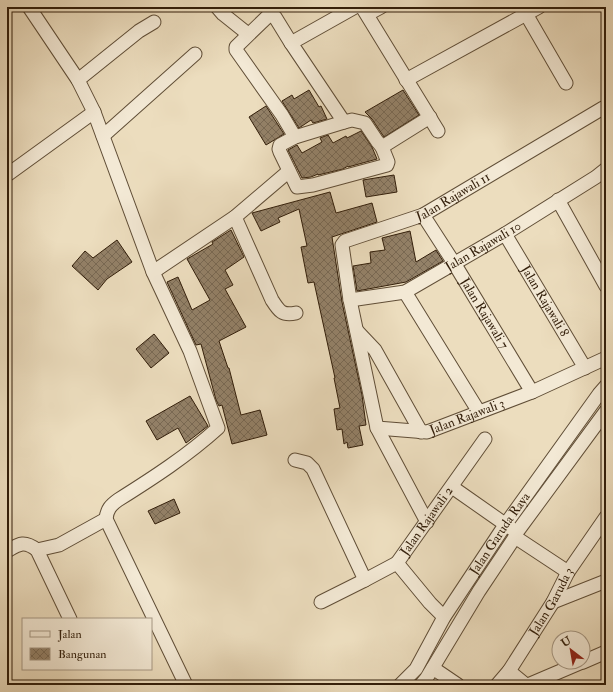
<svg xmlns="http://www.w3.org/2000/svg" width="613" height="692" font-family="'IM FELL Double Pica',serif">
	<defs>
		<pattern id="building-cross-hatch" width="8" height="8" patternUnits="userSpaceOnUse"><rect width="8" height="8" fill="#938168"/><path d="M0 0l8 8M0 8l8-8" fill="none" stroke="#796954"/></pattern>
	</defs>
	<rect width="100%" height="100%" fill="#ecddbe"/>
	<filter id="stains"><feTurbulence type="fractalNoise" baseFrequency=".005" numOctaves="4"/><feColorMatrix values="0 0 0 0 .2 0 0 0 0 .09 0 0 0 0 .02 0 0 0 .5 -.17"/></filter>
	<radialGradient id="worn" r=".72"><stop offset=".6" stop-color="#630" stop-opacity="0"/><stop offset="1" stop-color="#630" stop-opacity=".3"/></radialGradient>
	<g fill="url(#building-cross-hatch)" stroke="#321e0a">
		<polygon points="309,90 319,107 321,106 327,119 313,123 311,120 299,128 282,101 292,95 294,99"/>
		<polygon points="403,90 419,115 384,137 372,119 365,112"/>
		<polygon points="266,106 284,134 266,145 249,117"/>
		<polygon points="361,131 372,147 377,159 348,167 348,166 343,169 318,175 318,174 311,177 302,178 288,150 297,145 302,153 322,142 320,138 328,135 333,143 346,136 347,138"/>
		<polygon points="394,175 397,192 366,197 363,180"/>
		<polygon points="330,192 336,213 372,203 377,222 332,237 342,302 362,395 366,425 359,426 363,445 348,448 347,442 344,444 342,429 337,430 334,409 340,408 334,378 335,378 314,282 308,283 301,247 307,246 299,209 278,218 280,222 261,231 252,213"/>
		<polygon points="231,230 244,257 225,270 233,285 225,289 246,327 219,341 228,368 229,368 241,415 260,410 267,435 232,444 222,405 219,406 216,400 201,344 196,345 167,282 178,277 192,310 210,300 187,259 213,244 212,242"/>
		<polygon points="410,231 416,262 436,250 443,261 406,282 357,291 353,266 371,263 370,252 385,250 382,238"/>
		<polygon points="117,240 132,262 107,279 98,290 72,266 85,251 93,258"/>
		<polygon points="154,334 169,353 151,368 136,349"/>
		<polygon points="190,396 208,426 186,443 178,428 157,440 146,421"/>
		<polygon points="174,499 180,513 155,524 148,511"/>
	</g>
	<g fill="none" stroke-linecap="round" stroke-linejoin="round">
		<defs>
			<g id="minor">
				<path d="M29,7l49,73 16,32 59,160 37,79 28,77c-31,28 -65,50 -100,72 -7,5 -11,9 -12,19l80,166"/>
				<polyline points="217,7 223,14 248,34"/>
				<polyline points="355,7 291,43 344,122 295,137 280,145 279,149 280,152 297,187 313,185 387,165 388,162 382,147 430,117"/>
				<polyline points="362,7 438,131"/>
				<polyline points="522,7 566,83"/>
				<polyline points="368,14 381,7"/>
				<polyline points="291,43 275,17 271,15 268,16 236,47 236,50 282,115 295,137"/>
				<polyline points="78,80 139,31 154,22"/>
				<polyline points="406,80 539,7"/>
				<polyline points="344,122 352,120 365,123 377,141 382,147"/>
				<polyline points="103,136 195,54"/>
				<polyline points="7,175 94,112"/>
				<polyline points="558,200 606,286"/>
				<path id="s1" d="M423,215l31,48 78,129"/>
				<path d="M235,217l37,83c7,11 10,16 24,13"/>
				<path id="s2" d="M505,234l80,134"/>
				<polyline points="153,272 235,217 289,171"/>
				<polyline points="405,292 479,412"/>
				<path id="s3" d="M350,300l55,-8 100,-58 91,-57 10,-8"/>
				<polyline points="357,331 375,350 421,432"/>
				<path id="s4" d="M377,428l50,4 105,-40 74,-34"/>
				<polyline points="295,460 307,463 313,469 365,580"/>
				<polyline points="452,487 512,529"/>
				<path id="s5" d="M427,522l-50,-94 -27,-128 -8,-55 3,-4 78,-26 180,-107h3"/>
				<polyline points="515,537 568,572"/>
				<polyline points="37,550 59,545 106,519"/>
				<path d="M7,551c12,-7 17,-11 30,-1l33,69"/>
				<polyline points="321,602 365,580 397,563"/>
				<polyline points="553,602 606,581"/>
				<path id="s6" d="M444,617l-14,-14 -33,-40 88,-124"/>
				<polyline points="583,662 606,652"/>
				<polyline points="433,668 458,685"/>
				<polyline points="509,671 526,685"/>
				<path id="s7" d="M400,685l16,-16 28,-52 61,-92 94,-131 7,-8"/>
				<polyline points="421,685 426,679 479,591 515,537 517,532 606,411"/>
				<path id="s8" d="M497,685l12,-14 44,-69 15,-30 38,-55"/>
				<polyline points="528,685 582,662"/>
			</g>
		</defs>
		<use href="#minor" stroke="#604e37" stroke-width="15"/>
		<use href="#minor" stroke="#f3e9d5" stroke-width="13"/>
	</g>
	<g text-anchor="middle" dominant-baseline="central" stroke-width="3" stroke-linejoin="round" paint-order="stroke">
		<g font-size="13" fill="#321e0a" stroke="#f3e9d5">
			<text stroke="none"><textPath href="#s5" startOffset="415">Jalan Rajawali 11</textPath></text>
			<text stroke="none"><textPath href="#s3" startOffset="146">Jalan Rajawali 10</textPath></text>
			<text stroke="none"><textPath href="#s2" startOffset="78">Jalan Rajawali 8</textPath></text>
			<text stroke="none"><textPath href="#s1" startOffset="116">Jalan Rajawali 7</textPath></text>
			<text stroke="none"><textPath href="#s4" startOffset="93">Jalan Rajawali 3</textPath></text>
			<text stroke="none"><textPath href="#s6" startOffset="123">Jalan Rajawali 2</textPath></text>
			<text stroke="none"><textPath href="#s7" startOffset="182">Jalan Garuda Raya</textPath></text>
			<text stroke="none"><textPath href="#s8" startOffset="100">Jalan Garuda 3</textPath></text>
		</g>
	</g>
	<rect width="613" height="692" fill="none" stroke="#ecddbe" stroke-width="24"/>
	<rect x="8" y="8" width="597" height="676" fill="none" stroke="#321e0a" stroke-width="2"/>
	<rect x="12" y="12" width="589" height="668" fill="none" stroke="#321e0a"/>
	<rect x="22" y="618" width="130" height="52" fill="#f3e9d5" stroke="#a69884"/>
	<rect x="30" y="631" width="20" height="6" fill="#f3e9d5" stroke="#a69884"/>
	<text x="58" y="638" font-size="12" fill="#321e0a">Jalan</text>
	<rect x="30" y="648" width="20" height="12" fill="url(#building-cross-hatch)" stroke="#a69884"/>
	<text x="58" y="658" font-size="12" fill="#321e0a">Bangunan</text>
	<g transform="translate(571 650) rotate(329)"><circle r="19" fill="#f3e9d5" stroke="#a69884"/>
	<path d="M0-3L7 15L0 10L-7 15Z" fill="#8f2418"/>
	<text y="-6" font-size="11" font-weight="bold" text-anchor="middle" fill="#321e0a">U</text>
	</g>
	<rect width="100%" height="100%" filter="url(#stains)"/>
	<rect width="100%" height="100%" fill="url(#worn)"/>
</svg>
